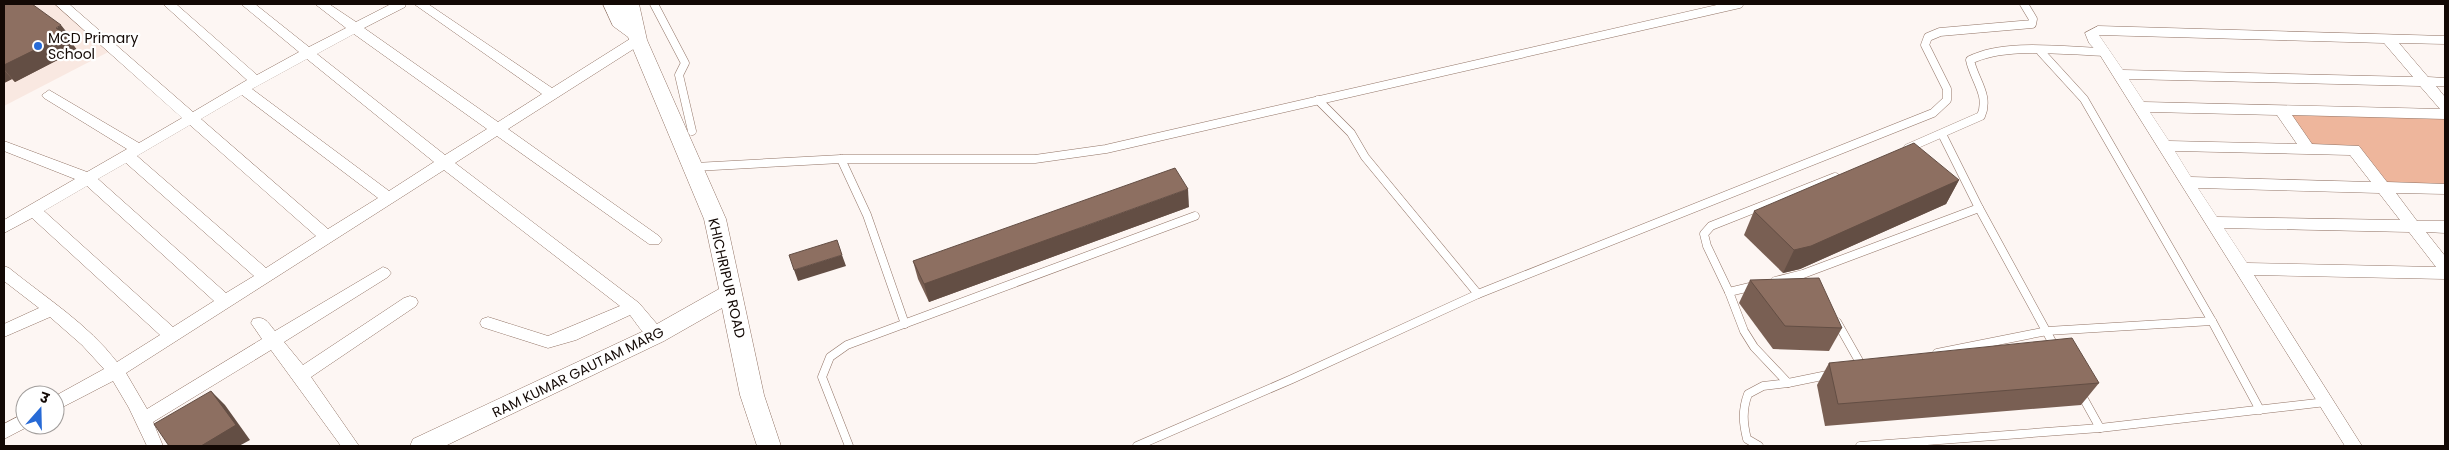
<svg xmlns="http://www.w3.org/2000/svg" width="2449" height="450" font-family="Poppins,'Noto Sans Devanagari',sans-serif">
	<rect width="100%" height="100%" fill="#fdf6f3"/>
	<polygon fill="#f9e8e1" points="30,4 58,4 116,48 4,106 4,16"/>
	<polygon fill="#eeb69c" points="2286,113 2445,116 2445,187 2385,185 2356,147 2310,146"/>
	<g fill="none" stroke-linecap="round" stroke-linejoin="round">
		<defs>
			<g id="lane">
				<polyline points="654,4 685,63 679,75 692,131"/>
				<polyline points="2041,52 2084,99 2212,321 2260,410"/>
				<polyline points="1318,100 1351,133 1365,157 1478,294"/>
				<polyline points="1942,134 1979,208 2056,349"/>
				<path d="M1908,148l73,-32c9,-21 -7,-36 -11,-56 36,-18 95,-9 135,-8"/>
				<polyline points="841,159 867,215 905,324"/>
				<polyline points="695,167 841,159 1035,159 1106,149 1739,4"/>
				<polyline points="1775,281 1803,274 1979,208"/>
				<polyline points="1729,292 1754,286"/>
				<polyline points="1837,322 1863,368"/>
				<polyline points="1937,353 2047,331 2212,321"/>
				<polyline points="1788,383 1832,374"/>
				<polyline points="2100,428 2326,402"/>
				<polyline points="849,446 822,377 830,357 847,345 1195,216"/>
				<polyline points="1137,446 1292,379 1478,294 1933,113 1947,100 1947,89 1925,45 1928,37 1940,32 2032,24 2033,19 2024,4"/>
				<path d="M1759,446l-12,-7c-4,-16 -5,-29 1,-45l15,-8 25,-3 -34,-36 -10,-16 -15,-39 -22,-46 -3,-12 7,-8 124,-49"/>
				<polyline points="1860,446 2100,428 2080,392"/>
			</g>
			<g id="street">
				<path d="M55,4h14l124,108 54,-32 -84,-76h13l81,71 42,-23 -58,-48h14l54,43 37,-19 -31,-24h14l27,18 35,-18h15l-1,3 -41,21 134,94 44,-28 -128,-90h14l124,84 81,-51h10l2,3 -2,3 -135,86 151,107 3,4 -3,4h-10l-152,-108 -42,27 184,140 23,27 2,5 -2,5c-14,4 -24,-15 -32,-25l-54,25 -28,8 -66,-21 -2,-4 2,-4 6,-2 60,19 72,-30 -176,-136 -318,203 21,36 115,-70 -11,-16 2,-4c12,-4 15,4 22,12l108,-64 5,2 3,4 -3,4 -104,65 19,23 101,-67 6,-2 6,2 2,4 -2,4 -105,71 48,69h-18l-70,-96 -118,72 10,24h-16l-18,-38 -16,-27 -58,30v-15l49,-27 -22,-24 -32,-28 -46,20v-13l35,-16 -35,-27v-15l5,2c37,30 79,56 108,94l43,-27 -128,-117 -28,15v-13l71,-41 -71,-28v-10l83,31 40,-23 -83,-51 -2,-3 7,-5 90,53 43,-25zM354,34l133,95 -42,26 -128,-101zM307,59l127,103 -45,29 -137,-102zM242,95l136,103 -50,31 -127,-110zM190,125l126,111 -50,32 -129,-112zM126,163l128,113 -28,17 -128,-114zM87,186l127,115 -41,26 -129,-116z"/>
				<path d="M2098,26l347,10v8l-46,-1 29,34 17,1v8h-9l9,11v22l-153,-4 20,29 47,2 28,36 58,2v10l-49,-1 21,28h28v12l-19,-1 19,24v23l-191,-4 108,171h-17l-245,-391 -11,-12 -4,-10zM2099,35l285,8 29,34 -290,-7zM2129,79l291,7 20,23 -296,-7zM2150,112l127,3 20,29 -128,-3zM2175,151l175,4 21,27 -180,-5zM2198,188l181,5 21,27 -183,-3zM2224,228l185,4 27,35 -189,-4z"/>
				<polygon points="25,413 25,425 31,425 4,439 4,424"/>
			</g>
			<polygon id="secondary" points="603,4 639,4 647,40 726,219 764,395 781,446 757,446 740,395 722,308 664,341 445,446 410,446 413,439 648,329 719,289 704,219 628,37 613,26"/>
		</defs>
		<use href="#lane" stroke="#927466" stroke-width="9"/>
		<use href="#street" stroke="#927466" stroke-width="1"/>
		<use href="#secondary" stroke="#927466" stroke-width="1"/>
		<use href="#lane" stroke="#fff" stroke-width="8"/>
		<use href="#street" fill="#fff" fill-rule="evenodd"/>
		<use href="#secondary" fill="#fff" fill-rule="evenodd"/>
	</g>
	<g fill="#795f53">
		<polygon points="4,4 73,40 71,42 77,50 15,82 12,79 4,83"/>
		<polygon points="1959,180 1946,204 1800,269 1783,273 1744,235 1754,211"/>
		<polygon points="1189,207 929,302 918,279 913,261"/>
		<polygon points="1750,280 1842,328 1829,351 1773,349 1739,303"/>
		<polygon points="1829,363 2099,383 2081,405 1825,426 1817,385"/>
	</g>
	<g fill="#634e44">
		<polygon points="61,25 73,40 71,42 77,50 15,82 4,69 4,65"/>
		<polygon points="4,70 12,79 4,83"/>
		<polygon points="1959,180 1946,204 1800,269 1783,273 1794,250"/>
		<polygon points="1188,189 1189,207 929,302 924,284"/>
		<polygon points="842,255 846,266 798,281 794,270"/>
		<polygon points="211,391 225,405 250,440 239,446 201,446"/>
	</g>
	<g fill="#8d6f61" stroke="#634e44">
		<polygon points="4,4 32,4 61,25 56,28 65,35 4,65"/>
		<polygon points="1914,143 1959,180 1811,246 1794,250 1754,211"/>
		<polygon points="1175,168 1188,189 924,284 913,261"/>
		<polygon points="837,240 842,255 794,270 789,255"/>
		<polygon points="1819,278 1842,328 1785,326 1750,280"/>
		<polygon points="2072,338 2099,383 1838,404 1829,363"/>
		<polygon points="211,391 236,425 201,446 169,446 154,424"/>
	</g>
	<circle fill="#276ad6" stroke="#fff" stroke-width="2" cx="38" cy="46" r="5"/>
	<g text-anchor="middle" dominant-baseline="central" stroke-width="4.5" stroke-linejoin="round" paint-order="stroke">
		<g font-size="14" fill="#130905" stroke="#fff" text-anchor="start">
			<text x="48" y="38">MCD Primary<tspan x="48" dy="16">School</tspan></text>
		</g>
		<g font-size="14" fill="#130905" stroke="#fff">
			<text transform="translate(727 278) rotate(77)">KHICHRIPUR ROAD</text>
			<text transform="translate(578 372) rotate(-26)">RAM KUMAR GAUTAM MARG</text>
		</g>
	</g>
	<rect width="2449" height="450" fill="none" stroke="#130905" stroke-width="10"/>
	<g transform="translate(40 410) rotate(20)"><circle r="24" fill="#ffffff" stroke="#a19d9b"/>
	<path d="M0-4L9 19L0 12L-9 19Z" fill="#276ad6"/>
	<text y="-8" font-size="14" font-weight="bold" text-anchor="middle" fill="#130905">उ</text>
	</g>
</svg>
